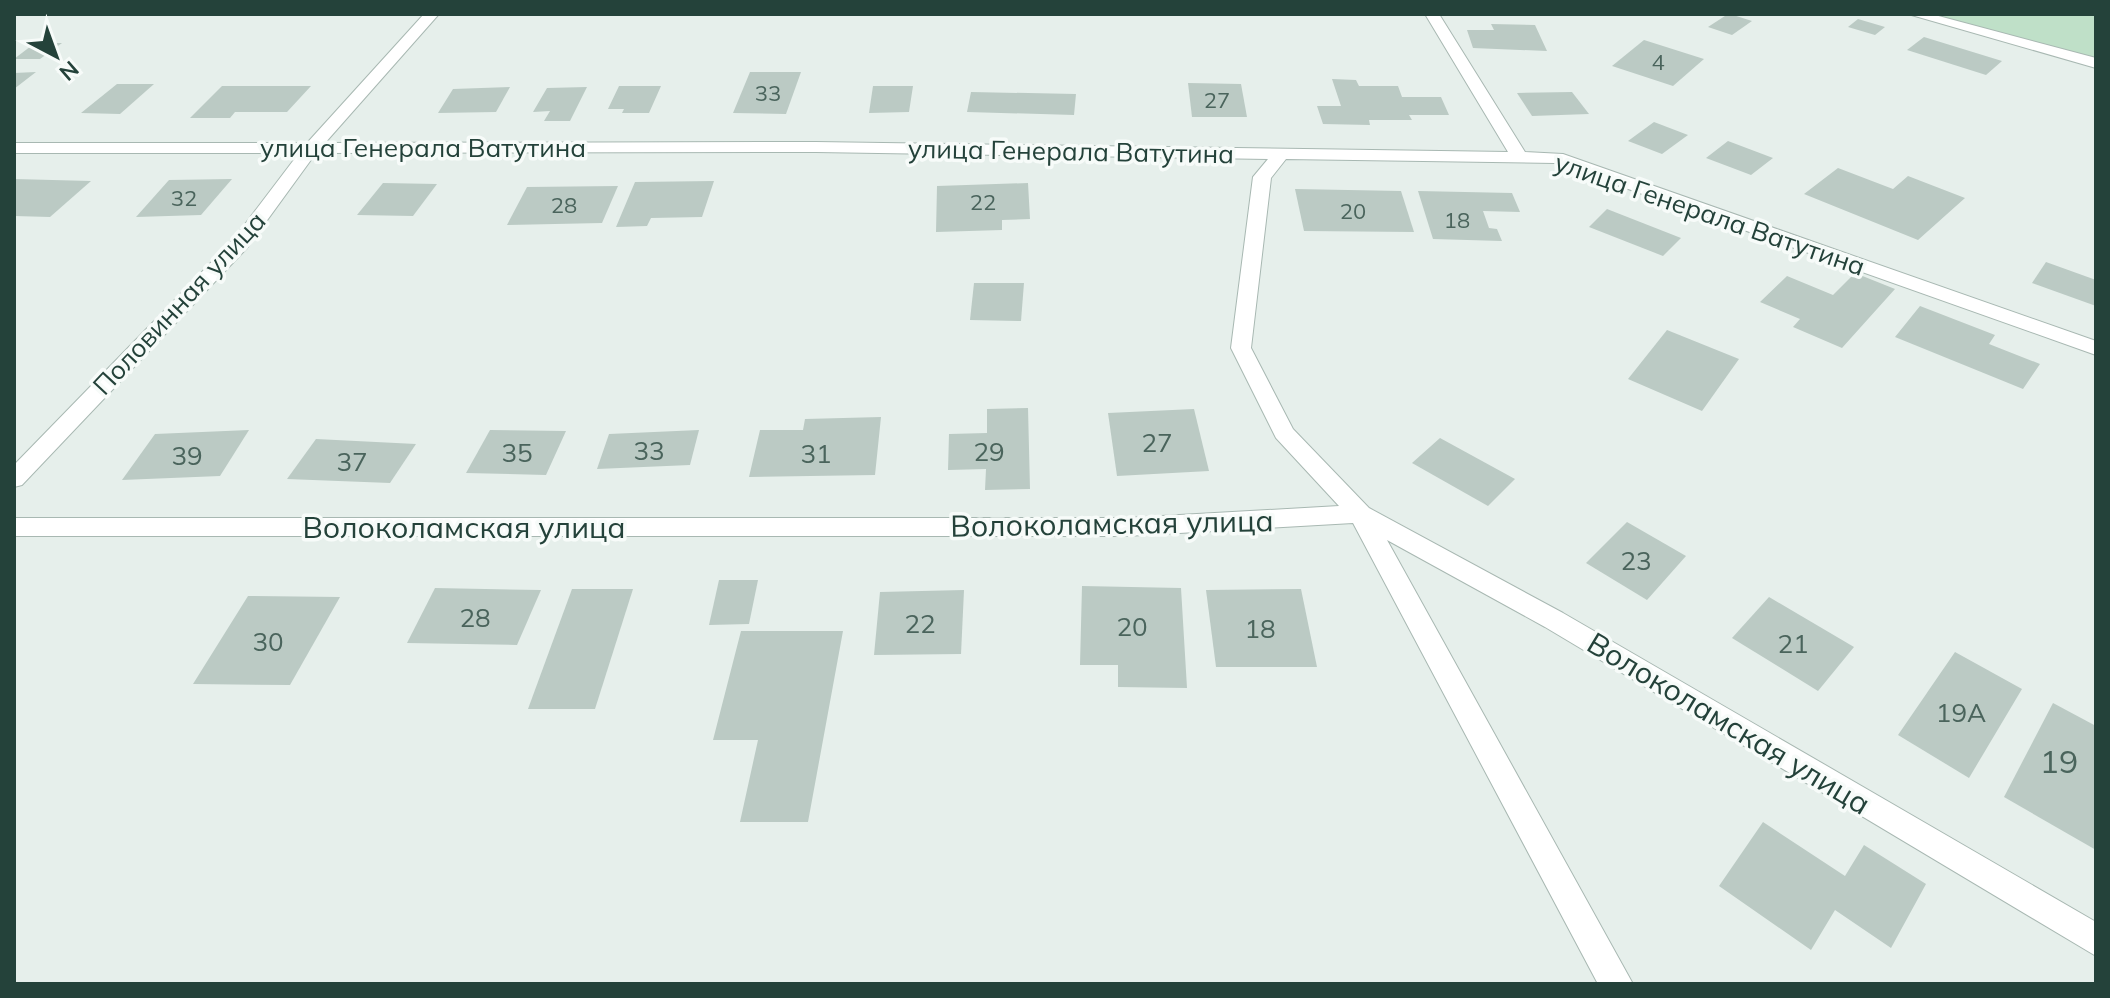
<svg xmlns="http://www.w3.org/2000/svg" width="2110" height="998" font-family="Mulish,sans-serif">
	<rect width="100%" height="100%" fill="#e6efeb"/>
	<polygon fill="#bfe0c8" points="1929,14 2096,14 2096,61"/>
	<g fill="#bbcac4">
		<polygon points="1728,14 1730,14 1752,21 1732,35 1708,27"/>
		<polygon points="1858,19 1885,27 1875,35 1848,27"/>
		<polygon points="1491,24 1535,25 1547,51 1473,48 1467,30 1494,30"/>
		<polygon points="1924,37 2002,61 1986,75 1907,50"/>
		<polygon points="1644,40 1704,59 1673,86 1612,66"/>
		<polygon points="35,43 62,43 40,59 14,59"/>
		<polygon points="36,72 14,89 14,73"/>
		<polygon points="750,72 801,72 786,114 733,113"/>
		<polygon points="1332,79 1356,80 1359,86 1398,86 1402,97 1441,97 1449,115 1409,115 1412,120 1369,120 1370,125 1323,124 1317,106 1341,106"/>
		<polygon points="1188,83 1241,84 1247,117 1192,117"/>
		<polygon points="117,84 154,84 120,114 81,113"/>
		<polygon points="222,86 311,86 287,112 235,112 230,118 190,118"/>
		<polygon points="619,86 661,86 649,113 622,113 624,109 608,109"/>
		<polygon points="873,86 913,86 909,112 869,113"/>
		<polygon points="510,87 496,112 438,113 453,89"/>
		<polygon points="587,87 570,121 544,121 550,111 533,112 547,88"/>
		<polygon points="971,92 1076,94 1074,115 967,112"/>
		<polygon points="1572,92 1589,114 1532,116 1517,93"/>
		<polygon points="1654,122 1688,135 1662,154 1628,141"/>
		<polygon points="1728,141 1773,158 1751,175 1706,158"/>
		<polygon points="1838,168 1893,189 1908,176 1965,198 1918,240 1804,194"/>
		<polygon points="14,179 91,181 50,217 14,216"/>
		<polygon points="232,179 201,215 136,217 169,180"/>
		<polygon points="714,181 702,217 651,218 647,226 616,227 635,182"/>
		<polygon points="383,183 437,184 413,216 357,215"/>
		<polygon points="1028,183 1030,219 1002,220 1002,230 936,232 937,186"/>
		<polygon points="618,186 602,223 507,225 527,187"/>
		<polygon points="1295,189 1401,191 1414,232 1304,231"/>
		<polygon points="1418,191 1512,193 1520,212 1483,211 1489,228 1497,229 1502,241 1433,239"/>
		<polygon points="1607,209 1681,238 1663,256 1589,227"/>
		<polygon points="2046,262 2096,280 2096,306 2032,283"/>
		<polygon points="1855,273 1895,289 1842,348 1793,327 1800,319 1760,302 1787,276 1833,295"/>
		<polygon points="974,283 1024,283 1021,321 970,320"/>
		<polygon points="1920,306 1995,335 1989,344 2040,364 2023,389 1895,337"/>
		<polygon points="1667,330 1739,359 1702,411 1628,379"/>
		<polygon points="1028,408 1030,489 985,490 986,469 948,470 949,434 987,433 987,409"/>
		<polygon points="1194,409 1209,471 1117,476 1108,413"/>
		<polygon points="881,417 875,475 749,477 760,430 803,430 805,419"/>
		<polygon points="249,430 220,476 122,480 155,434"/>
		<polygon points="490,430 566,431 546,475 466,473"/>
		<polygon points="699,430 690,465 597,469 609,434"/>
		<polygon points="1440,438 1515,479 1488,506 1412,463"/>
		<polygon points="316,439 416,444 390,483 287,479"/>
		<polygon points="1627,522 1686,556 1647,600 1586,563"/>
		<polygon points="719,580 758,580 749,624 709,625"/>
		<polygon points="1082,586 1181,588 1187,688 1118,687 1118,665 1080,665"/>
		<polygon points="435,588 541,590 517,645 407,643"/>
		<polygon points="572,589 633,589 595,709 528,709"/>
		<polygon points="1301,589 1317,667 1216,667 1206,590"/>
		<polygon points="964,590 961,654 874,655 880,592"/>
		<polygon points="248,596 340,597 290,685 193,684"/>
		<polygon points="1769,597 1854,647 1818,691 1732,638"/>
		<polygon points="741,631 843,631 808,822 740,822 758,740 713,740"/>
		<polygon points="1955,652 2022,689 1969,778 1898,735"/>
		<polygon points="2053,703 2096,726 2096,850 2004,797"/>
		<polygon points="1763,822 1845,876 1864,845 1926,884 1891,948 1835,910 1811,950 1719,886"/>
	</g>
	<g fill="none" stroke-linecap="round" stroke-linejoin="round">
		<defs>
			<g id="street">
				<polygon points="424,14 439,14 325,143 816,142 1508,152 1425,14 1439,14 1525,152 1563,154 2096,341 2096,355 1555,163 1286,159 1271,178 1251,348 1293,429 1369,508 1563,613 2096,922 2096,956 1545,627 1387,540 1633,984 1598,984 1353,523 1126,536 14,536 14,518 1126,518 1339,506 1276,438 1231,348 1253,177 1268,159 816,152 316,153 247,248 22,485 14,487 14,465 233,240 299,153 14,153 14,143 307,143"/>
				<polygon points="1908,14 1931,14 2096,58 2096,68"/>
			</g>
		</defs>
		<use href="#street" stroke="#a8b8b2" stroke-width="2"/>
		<use href="#street" fill="#fff" fill-rule="evenodd"/>
	</g>
	<g text-anchor="middle" dominant-baseline="central" stroke-width="7" stroke-linejoin="round" paint-order="stroke">
		<g font-size="22" fill="#4a645c">
			<text x="1658" y="62">4</text>
			<text x="768" y="93">33</text>
			<text x="1217" y="100">27</text>
			<text x="184" y="198">32</text>
			<text x="983" y="202">22</text>
			<text x="564" y="205">28</text>
			<text x="1353" y="211">20</text>
			<text x="1457" y="220">18</text>
		</g>
		<g font-size="26" fill="#24423a" stroke="#f7fbf9">
			<text x="423" y="147">улица Генерала Ватутина</text>
			<text transform="translate(1071 151) rotate(1)">улица Генерала Ватутина</text>
			<text transform="translate(1710 214) rotate(19)">улица Генерала Ватутина</text>
			<text transform="translate(179 303) rotate(-47)">Половинная улица</text>
		</g>
		<g font-size="26" fill="#4a645c">
			<text x="1157" y="442">27</text>
			<text x="649" y="450">33</text>
			<text x="989" y="451">29</text>
			<text x="517" y="452">35</text>
			<text x="816" y="453">31</text>
			<text x="187" y="455">39</text>
			<text x="352" y="461">37</text>
			<text x="1636" y="560">23</text>
			<text x="475" y="617">28</text>
			<text x="920" y="623">22</text>
			<text x="1132" y="626">20</text>
			<text x="1260" y="628">18</text>
			<text x="268" y="641">30</text>
			<text x="1793" y="643">21</text>
			<text x="1961" y="712">19А</text>
		</g>
		<g font-size="30" fill="#24423a" stroke="#f7fbf9">
			<text transform="translate(1112 523) rotate(-1)">Волоколамская улица</text>
			<text x="464" y="527">Волоколамская улица</text>
			<text transform="translate(1729 723) rotate(31)">Волоколамская улица</text>
		</g>
		<g font-size="32" fill="#4a645c">
			<text x="2059" y="761">19</text>
		</g>
	</g>
	<rect width="2110" height="998" fill="none" stroke="#24423a" stroke-width="32"/>
	<g transform="translate(56 56) rotate(139)" stroke="#f7fbf9" stroke-width="6" paint-order="stroke">
	<path d="M0-6L14 30L0 20L-14 30Z" fill="#24423a"/>
	<text y="-12" font-size="22" font-weight="bold" text-anchor="middle" fill="#24423a">N</text>
	</g>
</svg>
